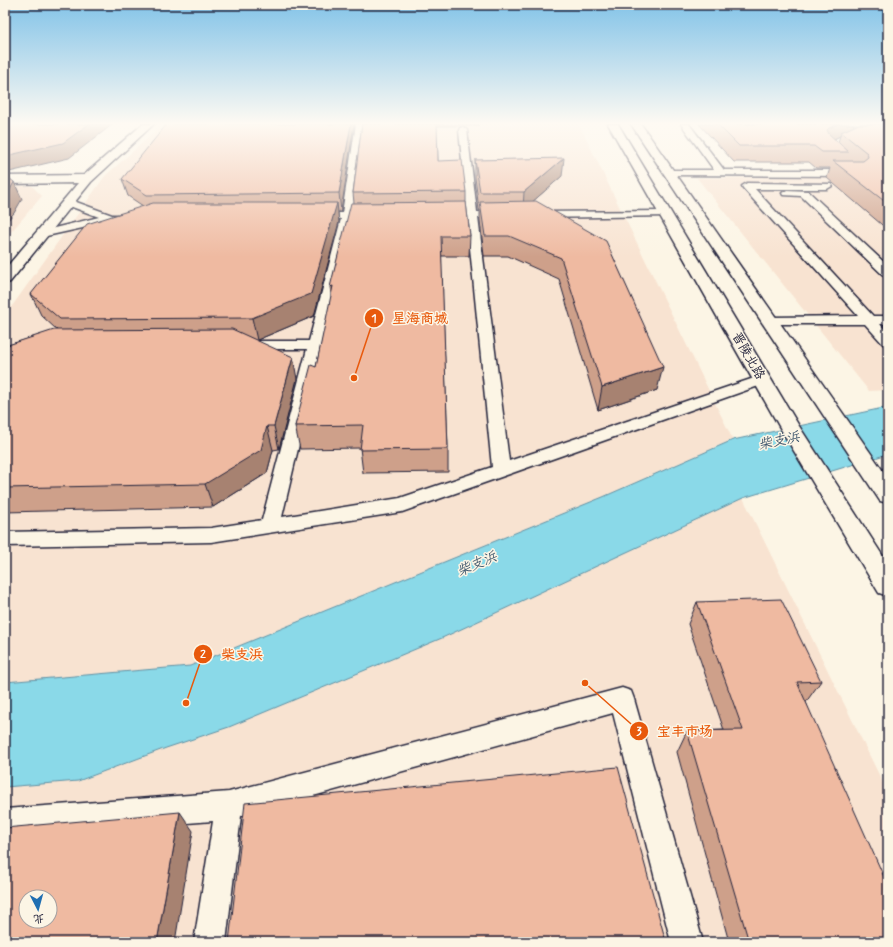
<svg xmlns="http://www.w3.org/2000/svg" width="893" height="947" font-family="Mynerve,'LXGW WenKai TC',sans-serif">
	<rect width="100%" height="100%" fill="#fcf5e5"/>
	<filter id="ink" filterUnits="userSpaceOnUse"><feTurbulence type="fractalNoise" baseFrequency=".025" numOctaves="2"/><feDisplacementMap in="SourceGraphic" scale="8" xChannelSelector="R" yChannelSelector="G"/><feConvolveMatrix kernelMatrix="1 2 1 2 8 2 1 2 1" color-interpolation-filters="sRGB"/></filter>
	<g filter="url(#ink)">
		<g fill="#f8e3d1" fill-rule="evenodd">
			<polygon points="164,124 579,124 733,440 603,497 190,666 5,682 5,316 105,176"/>
			<polygon points="888,176 888,390 869,391 697,178"/>
			<polygon points="5,185 32,186 42,196 5,239"/>
			<path d="M743,498l145,295v149h-883v-155l73,-6 88,-33 63,-21 213,-89zM26,897h24v24h-24z"/>
		</g>
		<polygon fill="#8ad9e8" stroke="#6090a3" points="888,407 888,454 743,498 442,638 229,727 166,748 78,781 5,787 5,682 190,666 603,497 733,440"/>
		<g fill="none" stroke-linecap="round" stroke-linejoin="round">
			<defs>
				<g id="service">
					<polygon points="356,124 364,124 353,213 373,213 378,216 373,219 352,219 282,517 400,498 492,467 467,218 442,218 437,215 442,212 467,212 459,130 460,128 463,127 467,130 477,212 505,212 510,215 505,218 478,218 509,461 757,377 762,375 767,377 770,380 767,383 402,512 211,542 5,546 5,532 211,528 262,520 307,349 244,349 239,348 237,345 239,342 244,341 309,341 341,219 314,219 309,216 314,213 342,213"/>
					<polygon points="681,124 689,124 724,170 853,170 858,173 853,176 667,175 665,173 670,170 714,170"/>
					<polygon points="747,183 831,184 832,186 827,189 755,189 873,316 888,316 888,324 880,324 888,333 888,345 883,344 865,324 765,324 763,321 765,318 770,317 858,316 743,188 742,186"/>
					<polygon points="787,190 808,191 888,266 888,277 884,276 801,196 783,195 782,193"/>
					<polygon points="68,199 112,215 123,215 124,217 119,220 42,237 38,236 36,234 38,232 99,217 64,204 63,202 64,200"/>
					<polygon points="665,211 670,214 669,216 536,218 531,215 536,212"/>
					<polygon points="622,688 631,691 634,699 703,942 671,942 613,713 241,816 226,942 194,942 213,821 5,837 5,809 229,792"/>
				</g>
				<polygon id="minor" points="143,124 154,124 91,182 10,282 5,284 5,269 78,183 5,184 5,176 84,175"/>
				<g id="secondary">
					<polygon points="608,124 618,124 799,426 888,564 888,596 879,593 779,426"/>
					<polygon points="631,124 641,124 888,478 888,503 880,501"/>
				</g>
			</defs>
			<use href="#service" stroke="#22223b" stroke-width="3"/>
			<use href="#minor" stroke="#22223b" stroke-width="3"/>
			<use href="#secondary" stroke="#22223b" stroke-width="3"/>
			<use href="#service" fill="#fcf5e5" fill-rule="evenodd"/>
			<use href="#minor" fill="#fcf5e5" fill-rule="evenodd"/>
			<use href="#secondary" fill="#fcf5e5" fill-rule="evenodd"/>
		</g>
		<g fill="#cea08a" stroke="#22223b" fill-rule="evenodd">
			<polygon points="354,124 341,212 338,212 339,222 314,316 257,340 297,379 279,449 273,450 267,473 213,507 5,512 5,346 57,330 41,315 31,294 143,206 128,196 122,179"/>
			<polygon points="362,124 479,124 478,126 437,126 438,161 466,192 466,202 470,236 469,256 441,256 448,449 448,472 363,473 360,448 300,449 295,426 316,367 354,203 353,193"/>
			<path d="M699,124h189v106l-61,-52 3,-10h-14l-7,-6h-75zM840,136l-2,6 -4,-3z"/>
			<polygon points="475,160 562,176 533,201 657,390 598,410 559,279 508,256 484,256 480,220 480,210 479,210 475,177"/>
			<polygon points="697,602 821,681 806,702 888,942 729,942 677,752 687,731 724,730 688,624"/>
		</g>
		<g fill="#a78271" stroke="#22223b">
			<polygon points="89,124 113,124 69,158 5,173 5,156"/>
			<polygon points="351,124 354,124 341,212 339,193"/>
			<polygon points="838,124 854,124 852,130 841,132 840,136 823,144 827,130 829,128"/>
			<polygon points="564,158 562,176 523,210 524,192"/>
			<polygon points="14,182 22,199 14,213 5,223 5,198"/>
			<polygon points="337,203 339,222 314,316 257,340 252,318"/>
			<polygon points="333,286 333,308 330,287"/>
			<polygon points="293,357 297,379 279,449 274,426"/>
			<polygon points="663,367 657,390 598,410 602,387"/>
			<polygon points="267,426 273,450 267,473 213,507 205,484"/>
			<polygon points="180,812 193,831 175,942 157,942"/>
		</g>
		<g fill="#efbaa1" stroke="#22223b" fill-rule="evenodd">
			<polygon points="5,124 89,124 63,143 5,156"/>
			<polygon points="167,124 351,124 339,193 147,195 122,179"/>
			<polygon points="362,124 437,124 438,161 462,160 466,192 353,193"/>
			<polygon points="717,124 838,124 829,128 827,130 829,134 849,152 822,152 814,146 739,146"/>
			<polygon points="859,124 888,124 888,204 833,161 863,161 868,157 867,153 841,132"/>
			<polygon points="564,158 524,192 480,192 475,160"/>
			<polygon points="5,175 14,182 7,196 5,198"/>
			<polygon points="536,201 606,241 663,367 602,387 561,258 509,236 485,236 480,202"/>
			<polygon points="466,202 470,236 441,236 448,449 360,450 363,425 295,426 311,365 316,367 333,286 330,287 351,203"/>
			<polygon points="153,203 337,203 311,294 252,318 60,319 31,294 87,224"/>
			<polygon points="232,329 293,357 274,426 267,426 261,450 205,484 5,488 5,346 54,330"/>
			<polygon points="781,599 821,681 797,682 888,886 888,942 749,942 687,731 743,730 697,602"/>
			<polygon points="618,767 666,942 229,942 245,803"/>
			<path d="M180,812l-23,130h-152v-114zM26,897h24v24h-24z"/>
		</g>
	</g>
	<linearGradient id="sky" x2="0" y2="1"><stop stop-color="#82c3e8"/><stop offset="0.48" stop-color="#fefaf3"/><stop offset="1" stop-color="#fefaf3" stop-opacity="0"/></linearGradient>
	<rect width="893" height="257" fill="url(#sky)"/>
	<g text-anchor="middle" dominant-baseline="central" stroke-width="3" stroke-linejoin="round" paint-order="stroke">
		<g font-size="13" fill="#22223b" stroke="#fcf5e5">
			<text transform="translate(748 356) rotate(60)">晋陵北路</text>
		</g>
		<g font-size="14" font-style="italic" fill="#41596f" stroke="#fcf5e5">
			<text transform="translate(779 441) rotate(-12)">柴支浜</text>
			<text transform="translate(477 564) rotate(-23)">柴支浜</text>
		</g>
	</g>
	<path fill="none" stroke="#e8590c" stroke-width="1.5" d="M354 378L374 318M186 703L203 654M585 683L639 731"/>
	<g fill="#e8590c" stroke="#fcf5e5" stroke-width="1.5">
		<circle cx="354" cy="378" r="4"/>
		<circle cx="186" cy="703" r="4"/>
		<circle cx="585" cy="683" r="4"/>
		<circle cx="374" cy="318" r="10"/>
		<circle cx="203" cy="654" r="10"/>
		<circle cx="639" cy="731" r="10"/>
	</g>
	<g font-size="12" text-anchor="middle" font-weight="bold" fill="#fff">
		<text x="374" y="322">1</text>
		<text x="203" y="658">2</text>
		<text x="639" y="735">3</text>
	</g>
	<g font-size="14" text-anchor="middle" font-weight="bold" fill="#e8590c" stroke="#fcf5e5" stroke-width="3" stroke-linejoin="round" paint-order="stroke">
		<text x="420" y="323">星海商城</text>
		<text x="242" y="659">柴支浜</text>
		<text x="685" y="736">宝丰市场</text>
	</g>
	<rect width="893" height="947" fill="none" stroke="#fcf5e5" stroke-width="20"/>
	<rect x="10" y="10" width="873" height="927" fill="none" stroke="#22223b" stroke-width="1.5" filter="url(#ink)"/>
	<g transform="translate(38 909) rotate(174)"><circle r="19" fill="#fcf5e5" stroke="#a5a1a1"/>
	<path d="M0-3L7 15L0 10L-7 15Z" fill="#1f6fb2"/>
	<text y="-6" font-size="11" font-weight="bold" text-anchor="middle" fill="#22223b">北</text>
	</g>
</svg>
